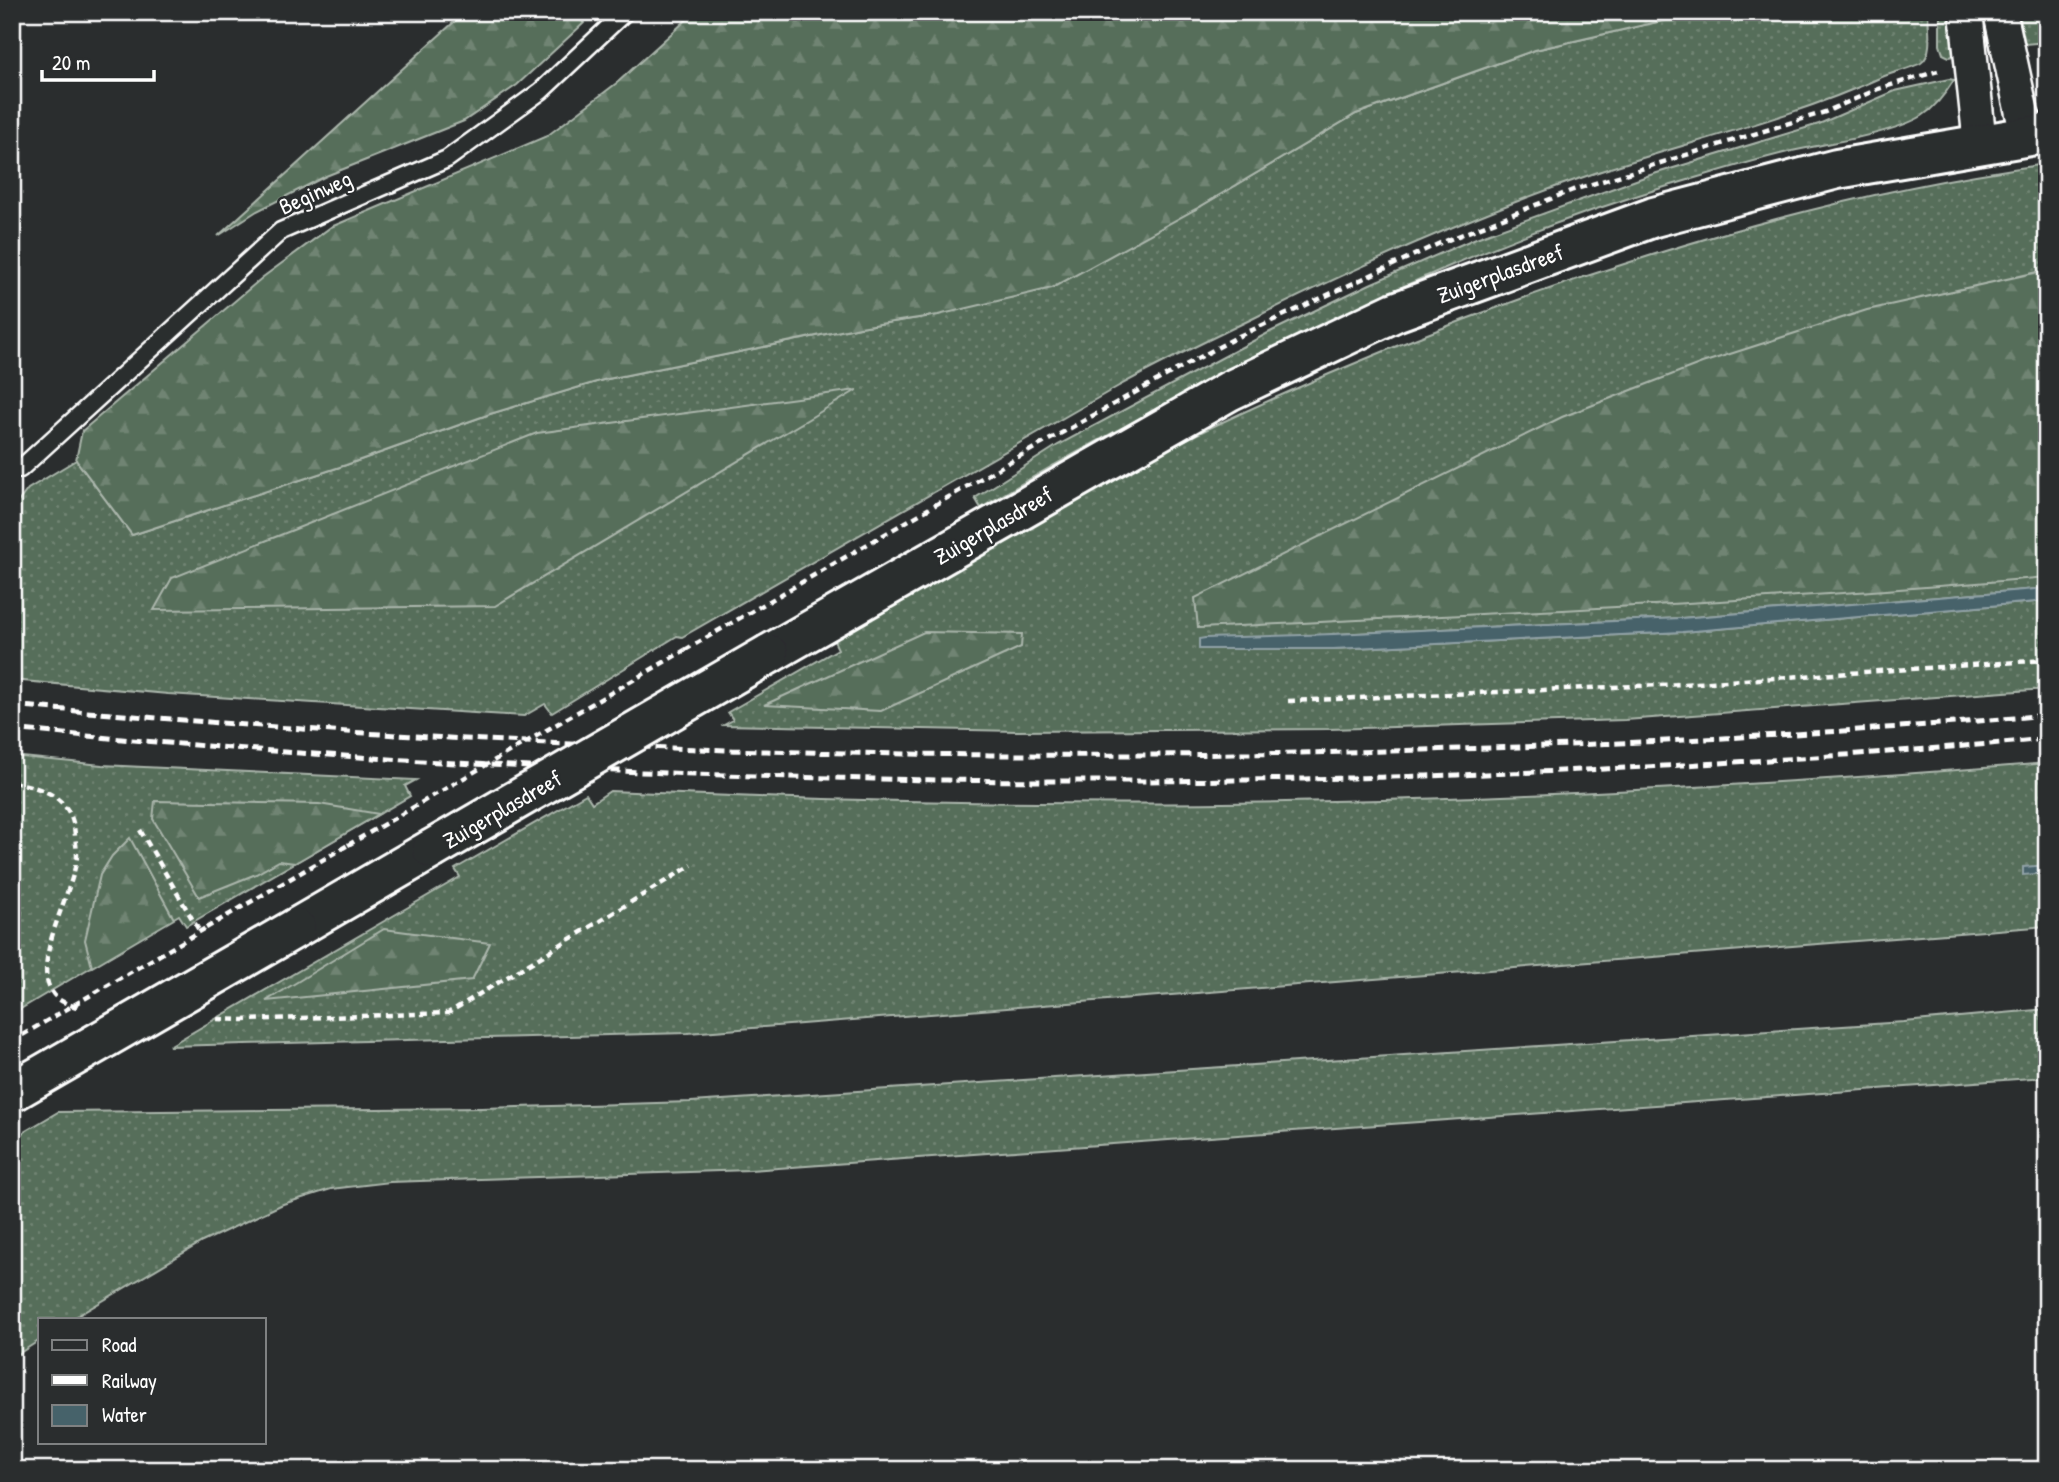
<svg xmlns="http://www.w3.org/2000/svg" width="2059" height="1482" font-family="'Patrick Hand',sans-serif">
	<defs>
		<pattern id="grass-dots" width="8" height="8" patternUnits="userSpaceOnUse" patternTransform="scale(1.75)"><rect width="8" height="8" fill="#576e5a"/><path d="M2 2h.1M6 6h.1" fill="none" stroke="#708473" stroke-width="1.8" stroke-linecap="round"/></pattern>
		<pattern id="forest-firs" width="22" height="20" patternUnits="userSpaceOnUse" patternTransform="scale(1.75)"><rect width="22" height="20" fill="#576e5a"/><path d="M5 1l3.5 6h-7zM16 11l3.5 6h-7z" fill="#708473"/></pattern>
	</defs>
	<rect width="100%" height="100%" fill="#2a2d2e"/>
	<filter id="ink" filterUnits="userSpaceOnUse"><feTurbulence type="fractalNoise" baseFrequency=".0143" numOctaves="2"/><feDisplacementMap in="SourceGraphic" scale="14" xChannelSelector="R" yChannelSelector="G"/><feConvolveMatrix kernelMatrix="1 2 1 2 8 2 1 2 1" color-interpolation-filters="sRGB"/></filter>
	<g filter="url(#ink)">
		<g fill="url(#grass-dots)" stroke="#abb6ac" stroke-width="2">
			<path d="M1701,12h227c0,13 6,43 -7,51 -7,4 -29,10 -39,14 -92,42 -191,64 -287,96 -117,40 -230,90 -341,145 -46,22 -92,44 -137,69l-435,250 -5,-1 -125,77 -7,-9 -21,12 -356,-22 -156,-14v-170l16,-21 48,-29 56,75 214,-70 144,-51 113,-34 257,-53 78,-12 258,-106 160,-95 179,-64z"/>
			<polygon points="1940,12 1955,12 1962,54 1949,57 1943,54 1940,45"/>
			<polygon points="2019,12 2047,12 2047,42 2025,44"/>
			<path d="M1949,79l5,1c-8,13 -18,27 -32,36 -30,18 -94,27 -130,35 -42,10 -83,23 -124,35 -155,46 -303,115 -446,189 -82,43 -163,85 -241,133l-6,-10 83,-53 212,-113 100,-48 106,-46 171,-62 172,-52 76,-33z"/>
			<path d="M2047,164v424l-366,30 -347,16 -134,15h133l349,-17 365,-31v88l-422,31 -296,9 -312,2 -293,-6 9,-5 -5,-8 110,-63 -5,-10c67,-39 133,-77 200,-116 34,-20 68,-41 103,-59 165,-83 336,-153 513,-208 130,-41 263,-74 398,-92z"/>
			<polygon points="12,756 102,765 416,780 405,786 410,796 186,926 179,915 12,1014"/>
			<path d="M2047,763v163l-1359,107 -519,13 291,-169 -5,-8 131,-75 6,9 18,-12c241,11 482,16 723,10 238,-5 476,-19 714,-38z"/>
			<polygon points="2047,1009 2047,1077 750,1170 390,1182 331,1189 283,1204 202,1242 72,1319 40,1319 40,1340 12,1358 12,1139 58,1112 481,1108 691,1102 1904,1022"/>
		</g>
		<g fill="url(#forest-firs)" stroke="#abb6ac" stroke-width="2">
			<polygon points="465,12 573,12 584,23 517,85 464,121 326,176 257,211 218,236"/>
			<polygon points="695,12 1701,12 1535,50 1356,114 1196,209 1052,288 938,315 860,327 603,380 490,414 346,465 132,535 76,460 82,431 263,277 331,227 547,136 618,82"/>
			<path d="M2047,270v307c-283,25 -566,37 -849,51l-3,-30 367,-181 140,-54 165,-53z"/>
			<polygon points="857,390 495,606 154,610 172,578 537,433"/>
			<polygon points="924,632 1022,634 1021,647 881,711 764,705"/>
			<polygon points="155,801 319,804 379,814 295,863 279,861 256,874 199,897 153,819"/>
			<polygon points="130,838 174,919 92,967 85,940 100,875 112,856"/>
			<polygon points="12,910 22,912 12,957"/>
			<polygon points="384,929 490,943 472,980 266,1001"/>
		</g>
		<g fill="#46626a" stroke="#90a1a6" stroke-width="2">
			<polygon points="2047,588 2047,601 1682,632 1333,649 1199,649 1199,639 1205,638 1334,634 1681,618"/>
			<polygon points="2047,865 2047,873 2023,875 2023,867"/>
		</g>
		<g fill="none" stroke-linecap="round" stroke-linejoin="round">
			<defs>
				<polyline id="service" points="12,469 20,469 281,231 447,159 541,91 625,12"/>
				<g id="minor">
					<polyline points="1966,12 1980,144"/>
					<polyline points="2000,12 2027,136"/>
				</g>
				<g id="secondary">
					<polyline points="769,654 1229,391 1395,312 1654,217 1837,169 2047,133"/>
					<polyline points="296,928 432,849"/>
				</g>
			</defs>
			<use href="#service" stroke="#fff" stroke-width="21"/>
			<use href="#minor" stroke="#fff" stroke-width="37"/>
			<use href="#secondary" stroke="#fff" stroke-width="44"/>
			<g stroke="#fff" stroke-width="4.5" stroke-dasharray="7 5" stroke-linecap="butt">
				<polyline points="685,650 1011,461 1123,399 1237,337 1438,244 1573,190 1825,112 1878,89 1938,71"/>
				<polyline points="1288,701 1682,684 2047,660"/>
				<path d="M12,782c33,6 61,16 63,54 1,7 2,15 2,21 -4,35 -46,105 -25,135 6,10 17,12 27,16"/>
				<polyline points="140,830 200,932"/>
				<polyline points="206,928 348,845"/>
				<polyline points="217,1019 243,1020 448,1013 692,865"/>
			</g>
			<use href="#service" stroke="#2a2d2e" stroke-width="16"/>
			<use href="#minor" stroke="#2a2d2e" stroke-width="32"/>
			<use href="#secondary" stroke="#2a2d2e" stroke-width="38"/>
			<g stroke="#fff" stroke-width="5" stroke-dasharray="10 5" stroke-linecap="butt">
				<path d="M12,705c469,45 941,59 1411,45 208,-6 417,-16 624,-35"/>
				<path d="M12,729c675,65 1359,70 2035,10"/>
			</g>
			<defs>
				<g id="secondary-bridge">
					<polyline points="432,849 769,654"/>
					<polyline points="12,1092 296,928"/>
				</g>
			</defs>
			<use href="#secondary-bridge" stroke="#fff" stroke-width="44" stroke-linecap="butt"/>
			<g stroke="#fff" stroke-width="4.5" stroke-dasharray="7 5" stroke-linecap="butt">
				<polyline points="348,845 685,650"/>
				<polyline points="12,1041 206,928"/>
			</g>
			<use href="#secondary-bridge" stroke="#2a2d2e" stroke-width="38"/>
		</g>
	</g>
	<g text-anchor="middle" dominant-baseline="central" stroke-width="5" stroke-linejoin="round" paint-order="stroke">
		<g font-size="23" fill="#fff" stroke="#2a2d2e">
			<text transform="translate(315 192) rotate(-24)">Beginweg</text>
			<text transform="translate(1500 273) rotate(-20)">Zuigerplasdreef</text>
			<text transform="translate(993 525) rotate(-30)">Zuigerplasdreef</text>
			<text transform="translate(502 809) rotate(-30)">Zuigerplasdreef</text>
		</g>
	</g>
	<rect width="2059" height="1482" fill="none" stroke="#2a2d2e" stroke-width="42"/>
	<rect x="21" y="21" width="2017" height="1440" fill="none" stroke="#fff" stroke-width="2.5" filter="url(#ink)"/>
	<rect x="38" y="1318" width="228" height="126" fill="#2a2d2e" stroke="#7f8182" stroke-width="2"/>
	<rect x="52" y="1340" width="35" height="10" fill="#2a2d2e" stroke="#7f8182" stroke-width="2"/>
	<text x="102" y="1352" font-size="21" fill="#ffffff">Road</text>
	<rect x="52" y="1375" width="35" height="10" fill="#ffffff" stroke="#7f8182" stroke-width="2"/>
	<text x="102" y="1388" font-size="21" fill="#ffffff">Railway</text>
	<rect x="52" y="1405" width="35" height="21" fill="#46626a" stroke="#7f8182" stroke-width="2"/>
	<text x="102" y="1422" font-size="21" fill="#ffffff">Water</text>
	<path d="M42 70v10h112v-10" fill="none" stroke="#ffffff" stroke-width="3.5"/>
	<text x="52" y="70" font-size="21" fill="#ffffff" stroke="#2a2d2e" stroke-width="5" paint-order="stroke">20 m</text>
</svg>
